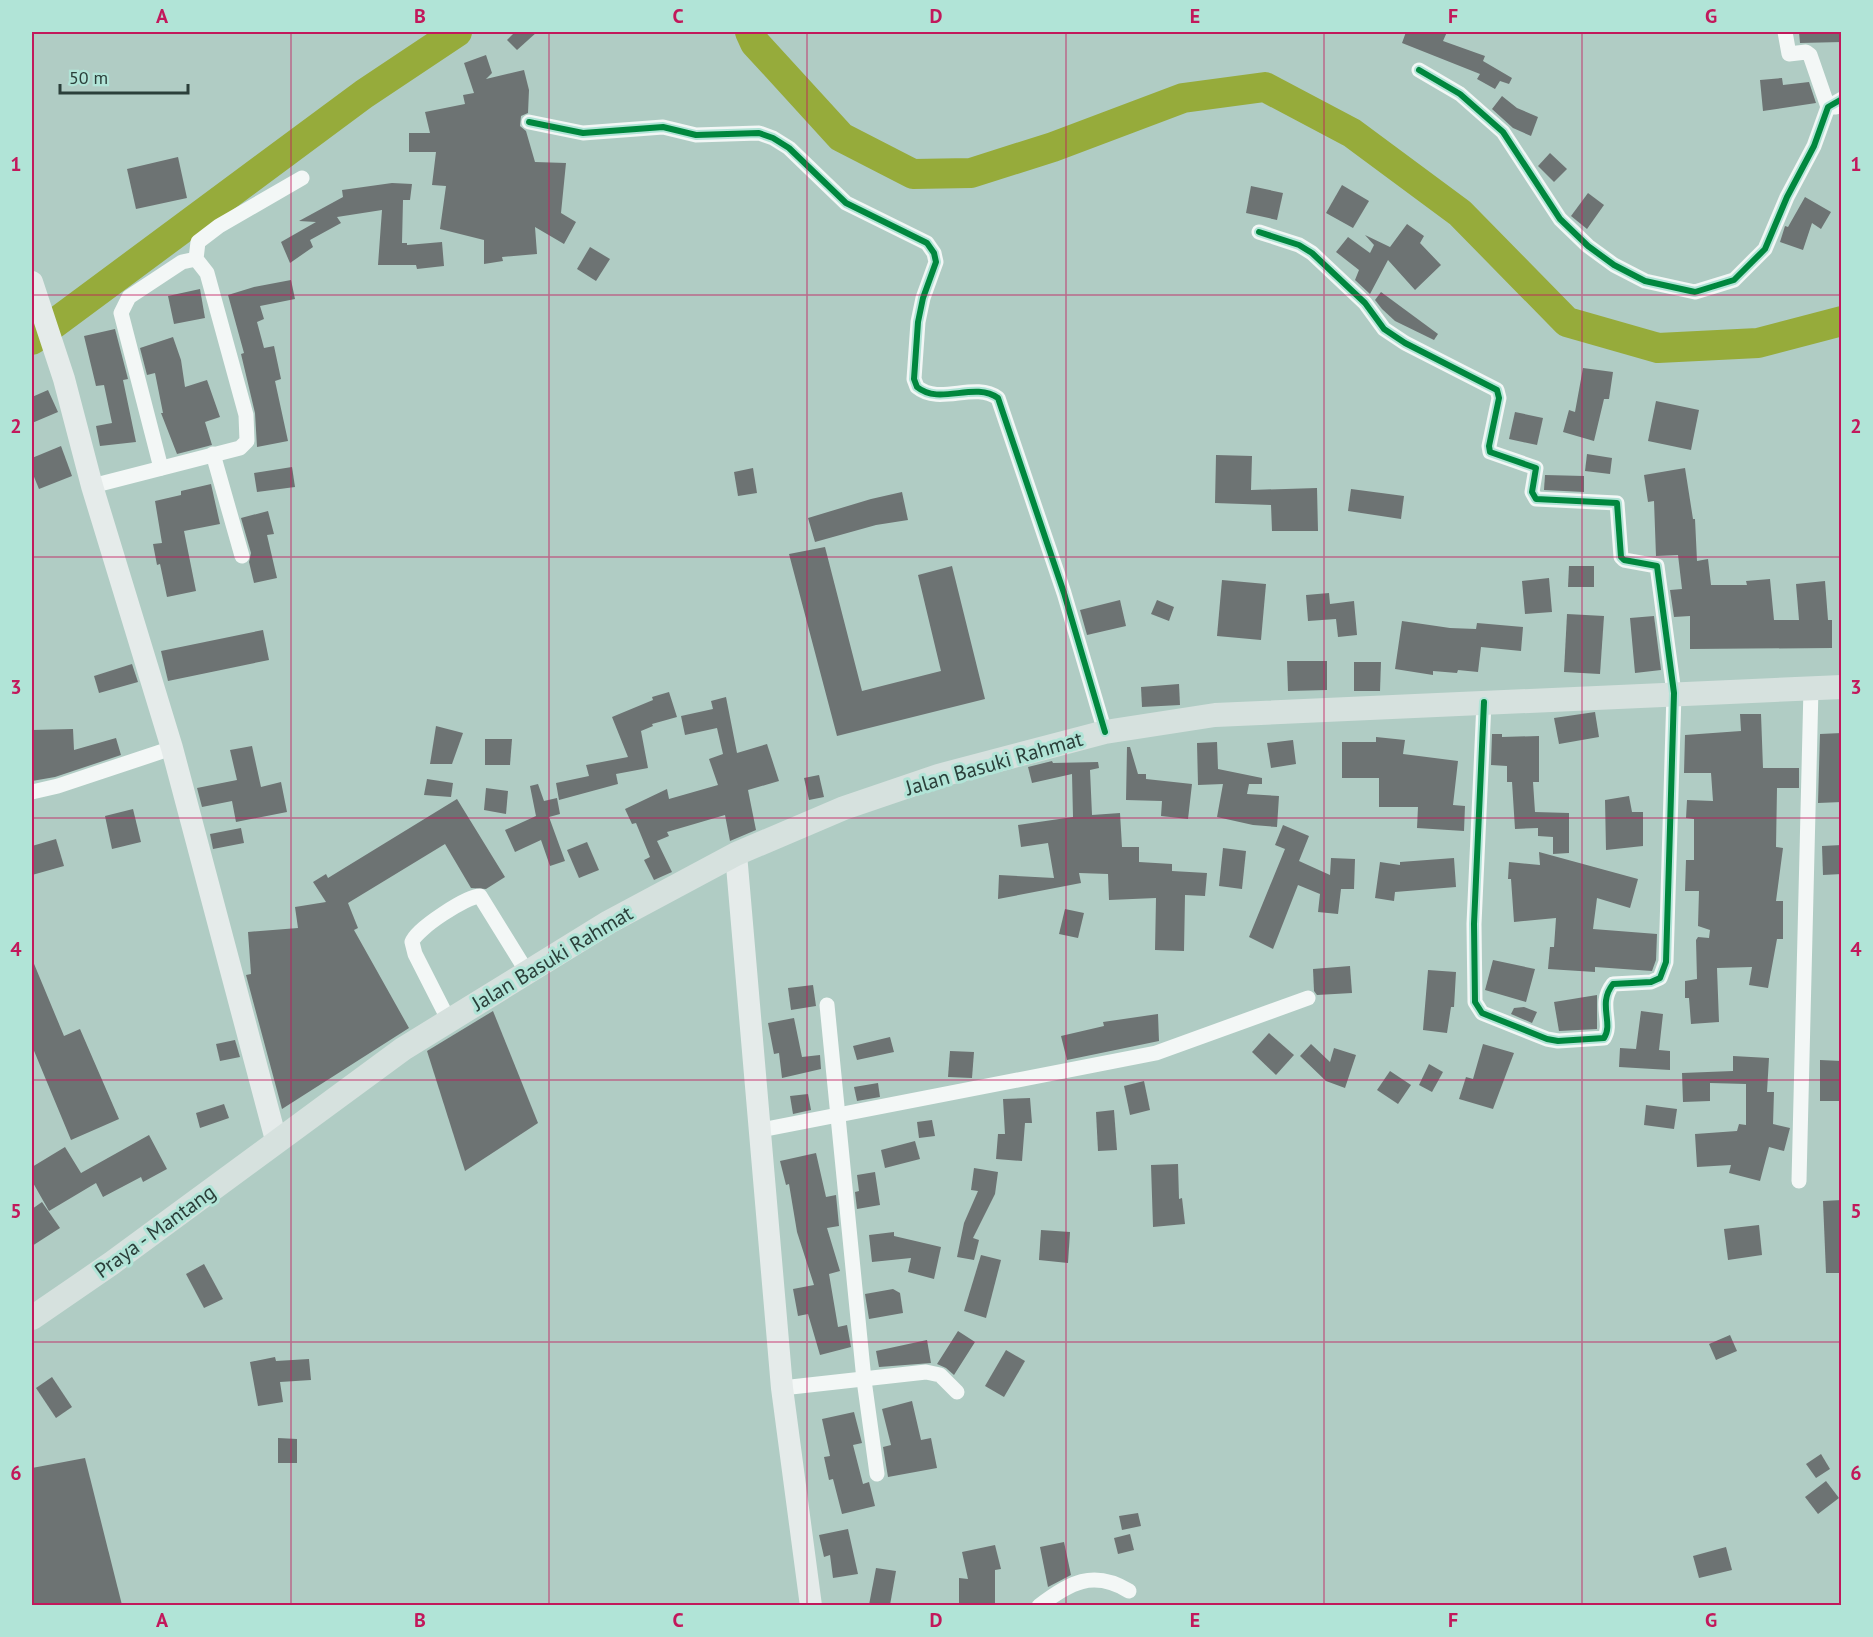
<svg xmlns="http://www.w3.org/2000/svg" width="1873" height="1637" font-family="'PT Sans',sans-serif">
	<rect width="100%" height="100%" fill="#b0ccc4"/>
	<g fill="none" stroke-linecap="round" stroke-linejoin="round">
		<g stroke="#96ab3b" stroke-width="30">
			<polyline points="750,32 755,43 841,137 913,174 971,173 1053,147 1183,98 1265,87 1352,133 1460,213 1567,322 1658,348 1758,343 1842,321"/>
			<polyline points="32,340 364,94 457,32"/>
		</g>
	</g>
	<g fill="#6d7373">
		<polygon points="515,32 537,32 517,50 507,40"/>
		<polygon points="1406,32 1447,32 1443,41 1485,56 1483,61 1512,78 1509,84 1500,81 1495,89 1477,79 1480,74 1402,43"/>
		<polygon points="1799,32 1842,32 1842,42 1800,43"/>
		<polygon points="486,55 492,73 486,79 524,70 529,90 528,113 521,116 520,126 526,131 535,162 566,163 561,213 576,222 564,244 535,227 537,254 502,257 503,261 484,264 484,240 440,229 446,186 432,185 436,152 409,152 409,133 430,133 425,112 465,104 463,95 474,93 464,63"/>
		<polygon points="1782,78 1783,85 1809,82 1816,103 1763,111 1760,80"/>
		<polygon points="1502,96 1517,108 1538,117 1531,136 1513,128 1492,109"/>
		<polygon points="1550,153 1567,169 1554,182 1538,166"/>
		<polygon points="178,157 187,198 136,209 127,169"/>
		<polygon points="392,183 412,184 410,200 403,200 402,243 407,243 407,245 442,242 444,266 417,269 416,265 378,265 382,210 337,217 341,223 310,240 313,247 290,263 281,242 316,222 299,221 343,197 342,190"/>
		<polygon points="1342,185 1369,201 1353,228 1326,213"/>
		<polygon points="1251,186 1283,193 1277,220 1246,213"/>
		<polygon points="1588,193 1604,205 1587,229 1571,216"/>
		<polygon points="1805,197 1831,212 1821,229 1812,223 1803,250 1780,242 1785,226 1788,227"/>
		<polygon points="1407,224 1424,236 1420,243 1441,265 1415,290 1388,260 1370,294 1355,280 1359,270 1336,252 1348,237 1370,253 1374,245 1365,235 1390,247"/>
		<polygon points="590,247 610,259 596,281 577,269"/>
		<polygon points="291,280 295,299 260,306 264,319 257,322 264,348 274,346 281,379 275,381 288,441 257,447 255,413 241,354 244,353 228,295 254,287"/>
		<polygon points="200,289 205,318 174,324 168,296"/>
		<polygon points="1381,292 1438,334 1434,340 1395,321 1382,309 1375,300"/>
		<polygon points="115,329 128,379 123,380 136,442 100,446 96,426 112,423 104,385 96,386 84,336"/>
		<polygon points="173,337 181,360 185,387 207,380 220,417 205,422 212,445 177,454 161,413 163,413 155,373 147,375 140,348"/>
		<polygon points="1583,368 1613,372 1609,399 1604,399 1594,441 1563,432 1569,410 1575,412"/>
		<polygon points="48,390 58,412 32,423 32,397"/>
		<polygon points="1656,401 1699,410 1691,450 1648,441"/>
		<polygon points="1515,412 1543,418 1537,445 1509,439"/>
		<polygon points="61,446 72,476 39,489 32,472 32,458"/>
		<polygon points="1587,454 1612,458 1610,474 1585,471"/>
		<polygon points="1216,455 1252,456 1251,490 1317,488 1318,531 1272,531 1271,505 1215,503"/>
		<polygon points="292,467 295,487 257,492 254,473"/>
		<polygon points="753,468 757,493 738,496 734,472"/>
		<polygon points="1685,468 1693,519 1695,519 1697,561 1708,559 1711,585 1747,585 1746,581 1770,579 1774,620 1799,620 1796,584 1825,581 1828,620 1832,620 1832,648 1690,649 1690,616 1674,617 1670,590 1682,589 1678,555 1656,556 1654,501 1648,502 1644,475"/>
		<polygon points="1545,475 1584,476 1584,492 1544,490"/>
		<polygon points="211,484 220,524 184,531 196,591 167,597 160,564 157,565 153,544 162,543 155,501 181,495 181,491"/>
		<polygon points="1351,489 1404,496 1401,519 1348,511"/>
		<polygon points="902,492 908,520 876,525 815,542 808,518 871,499"/>
		<polygon points="268,511 274,534 267,535 277,578 254,583 249,562 251,553 241,518"/>
		<polygon points="825,547 862,691 941,671 918,575 952,566 985,699 837,736 789,554"/>
		<polygon points="1569,566 1594,566 1594,587 1568,587"/>
		<polygon points="1549,578 1552,612 1525,614 1522,581"/>
		<polygon points="1222,580 1266,584 1261,640 1217,636"/>
		<polygon points="1329,593 1330,604 1354,601 1357,635 1338,637 1336,619 1308,621 1306,595"/>
		<polygon points="1120,600 1126,626 1087,635 1080,610"/>
		<polygon points="1157,600 1174,607 1169,621 1151,614"/>
		<polygon points="1567,614 1604,616 1600,674 1564,672"/>
		<polygon points="1654,616 1661,670 1635,673 1630,618"/>
		<polygon points="1402,621 1450,628 1476,629 1477,623 1523,627 1521,651 1481,647 1478,672 1458,670 1457,673 1433,671 1433,675 1395,669"/>
		<polygon points="263,630 269,660 168,681 161,651"/>
		<polygon points="1287,661 1327,661 1327,690 1288,691"/>
		<polygon points="1354,662 1381,662 1380,691 1354,691"/>
		<polygon points="132,664 138,682 99,693 94,676"/>
		<polygon points="1179,684 1180,705 1142,707 1141,687"/>
		<polygon points="669,692 677,717 652,724 653,726 641,731 648,768 616,774 618,784 559,800 556,783 589,776 586,765 628,757 612,717 653,700 652,697"/>
		<polygon points="726,697 737,753 767,744 779,781 748,790 756,830 730,841 725,815 667,832 669,836 657,841 672,872 654,880 644,860 650,857 636,823 632,824 625,809 667,789 669,799 718,785 709,759 723,754 717,728 685,735 681,716 713,709 711,701"/>
		<polygon points="1595,712 1599,737 1559,744 1554,718"/>
		<polygon points="1740,714 1761,714 1763,768 1799,768 1799,788 1777,788 1776,847 1783,848 1776,901 1783,901 1783,939 1777,939 1768,988 1749,985 1752,967 1717,968 1719,1022 1691,1024 1689,998 1685,998 1685,981 1697,979 1696,940 1698,937 1709,938 1710,930 1698,926 1699,891 1685,891 1686,860 1694,860 1694,819 1686,818 1687,800 1713,801 1711,773 1684,773 1685,735 1741,731"/>
		<polygon points="436,726 463,733 452,764 430,764"/>
		<polygon points="73,729 74,750 116,738 121,755 55,777 32,781 32,730"/>
		<polygon points="1842,733 1842,802 1818,803 1820,734"/>
		<polygon points="1492,734 1502,734 1502,737 1539,736 1539,782 1533,782 1535,812 1569,813 1569,853 1553,854 1553,837 1538,836 1538,828 1515,829 1512,782 1507,782 1507,766 1491,765"/>
		<polygon points="1376,737 1405,740 1403,754 1458,761 1453,805 1465,806 1464,831 1417,828 1418,807 1379,807 1379,778 1342,778 1342,742 1376,742"/>
		<polygon points="485,739 512,739 510,765 485,765"/>
		<polygon points="1293,740 1296,764 1271,768 1267,743"/>
		<polygon points="1217,742 1218,769 1262,778 1262,784 1249,784 1247,794 1279,796 1277,827 1253,825 1217,817 1223,784 1198,785 1197,743"/>
		<polygon points="252,746 261,787 281,782 287,812 236,822 232,801 202,807 197,788 237,780 230,750"/>
		<polygon points="1127,747 1130,747 1138,774 1146,774 1146,779 1192,784 1188,819 1161,816 1162,801 1126,800"/>
		<polygon points="1052,761 1053,763 1098,762 1099,768 1090,770 1092,815 1120,813 1122,847 1139,847 1139,862 1172,864 1172,871 1207,873 1205,896 1185,895 1184,951 1155,950 1156,898 1109,900 1108,874 1079,873 1081,883 998,899 999,875 1054,878 1048,843 1021,847 1018,825 1073,817 1072,774 1032,783 1028,767"/>
		<polygon points="819,775 824,797 809,800 804,778"/>
		<polygon points="427,779 453,783 451,797 424,795"/>
		<polygon points="538,784 544,801 557,798 560,814 549,817 565,861 550,866 541,840 515,852 505,830 536,816 530,786"/>
		<polygon points="486,788 508,791 506,814 484,810"/>
		<polygon points="1629,796 1632,812 1643,812 1643,846 1606,850 1605,800"/>
		<polygon points="457,799 505,877 486,889 471,888 445,844 348,903 358,928 354,930 409,1028 282,1109 246,975 251,974 248,932 298,928 295,907 326,902 313,882 326,874 328,878"/>
		<polygon points="133,809 141,842 112,849 105,816"/>
		<polygon points="1283,825 1309,836 1299,861 1330,875 1331,858 1355,859 1354,889 1341,889 1338,914 1318,912 1320,894 1298,885 1273,949 1249,937 1285,849 1275,845"/>
		<polygon points="241,828 244,843 213,849 210,834"/>
		<polygon points="56,839 64,866 32,875 32,846"/>
		<polygon points="587,842 599,870 579,878 567,850"/>
		<polygon points="1842,845 1842,874 1823,875 1822,846"/>
		<polygon points="1223,848 1246,851 1242,889 1219,886"/>
		<polygon points="1539,852 1638,879 1630,908 1597,898 1593,929 1657,934 1656,960 1652,971 1595,967 1595,972 1548,969 1550,947 1554,947 1556,918 1514,922 1511,879 1508,879 1509,862 1540,865"/>
		<polygon points="1454,858 1456,887 1395,892 1394,901 1375,898 1380,862 1400,865 1400,862"/>
		<polygon points="1065,909 1084,913 1078,938 1059,934"/>
		<polygon points="32,959 64,1036 80,1029 119,1119 71,1140 32,1046"/>
		<polygon points="1493,960 1535,969 1526,1002 1485,990"/>
		<polygon points="1350,966 1352,993 1317,995 1314,991 1313,969"/>
		<polygon points="1428,970 1456,972 1454,1007 1451,1007 1447,1033 1423,1030"/>
		<polygon points="813,985 816,1006 791,1010 788,988"/>
		<polygon points="1597,995 1597,1029 1559,1031 1554,1002"/>
		<polygon points="1524,1007 1537,1012 1532,1023 1511,1014 1514,1008"/>
		<polygon points="493,1011 538,1123 465,1171 427,1051"/>
		<polygon points="1641,1011 1663,1014 1659,1050 1670,1051 1670,1070 1619,1067 1620,1048 1636,1049"/>
		<polygon points="1158,1014 1159,1041 1067,1060 1061,1036 1104,1026 1103,1022"/>
		<polygon points="794,1018 802,1057 820,1055 821,1069 782,1078 779,1053 774,1054 768,1023"/>
		<polygon points="1269,1033 1294,1055 1276,1075 1252,1052"/>
		<polygon points="890,1037 894,1052 857,1060 853,1046"/>
		<polygon points="235,1040 240,1057 220,1061 216,1044"/>
		<polygon points="1311,1044 1330,1062 1334,1048 1356,1055 1345,1088 1326,1081 1300,1056"/>
		<polygon points="1483,1044 1514,1053 1493,1109 1459,1099 1466,1077 1473,1079"/>
		<polygon points="950,1051 974,1052 972,1078 948,1077"/>
		<polygon points="1733,1056 1769,1058 1767,1092 1774,1092 1773,1124 1790,1128 1784,1151 1769,1147 1760,1181 1729,1173 1731,1165 1697,1167 1695,1134 1737,1131 1739,1124 1746,1125 1746,1084 1710,1083 1710,1101 1683,1102 1682,1073 1733,1071"/>
		<polygon points="1820,1060 1842,1061 1842,1101 1820,1101"/>
		<polygon points="1429,1064 1443,1072 1432,1092 1419,1085"/>
		<polygon points="1390,1071 1411,1085 1398,1104 1377,1090"/>
		<polygon points="1144,1081 1150,1110 1130,1115 1124,1086"/>
		<polygon points="878,1083 880,1097 857,1101 854,1087"/>
		<polygon points="808,1094 811,1110 793,1114 790,1096"/>
		<polygon points="1030,1098 1032,1123 1025,1123 1022,1161 996,1159 998,1134 1005,1134 1003,1099"/>
		<polygon points="224,1104 229,1118 200,1128 196,1113"/>
		<polygon points="1646,1105 1677,1109 1674,1129 1644,1125"/>
		<polygon points="1114,1110 1117,1150 1098,1151 1096,1112"/>
		<polygon points="932,1120 935,1136 919,1138 917,1122"/>
		<polygon points="149,1135 167,1169 143,1182 141,1177 103,1197 96,1183 49,1211 32,1181 32,1167 65,1147 81,1173"/>
		<polygon points="915,1141 920,1159 885,1168 881,1150"/>
		<polygon points="816,1153 826,1197 836,1195 839,1226 827,1228 840,1271 829,1274 838,1327 847,1325 851,1347 820,1355 808,1314 798,1316 793,1289 814,1285 797,1232 789,1184 786,1185 780,1161"/>
		<polygon points="1178,1164 1179,1199 1182,1198 1185,1224 1153,1227 1151,1165"/>
		<polygon points="974,1168 998,1172 995,1194 973,1238 979,1240 974,1260 957,1257 964,1223 978,1191 971,1190"/>
		<polygon points="875,1172 880,1205 857,1209 855,1192 859,1191 857,1175"/>
		<polygon points="1842,1200 1842,1273 1826,1273 1823,1201"/>
		<polygon points="42,1202 60,1228 32,1246 32,1209"/>
		<polygon points="1759,1225 1762,1255 1728,1260 1724,1229"/>
		<polygon points="1041,1230 1070,1232 1068,1263 1039,1260"/>
		<polygon points="894,1232 894,1236 941,1247 934,1279 908,1272 911,1258 872,1262 869,1235"/>
		<polygon points="981,1255 1001,1260 986,1318 964,1311"/>
		<polygon points="204,1264 223,1299 204,1308 186,1274"/>
		<polygon points="893,1289 900,1293 903,1313 869,1319 865,1294"/>
		<polygon points="958,1331 975,1342 954,1375 946,1368 937,1364"/>
		<polygon points="1730,1335 1737,1351 1716,1360 1709,1344"/>
		<polygon points="927,1340 931,1363 879,1367 876,1351"/>
		<polygon points="1006,1350 1025,1361 1004,1397 985,1386"/>
		<polygon points="275,1357 276,1361 309,1359 311,1380 280,1382 283,1402 258,1406 250,1362"/>
		<polygon points="52,1377 72,1407 56,1418 36,1388"/>
		<polygon points="912,1401 921,1440 931,1438 937,1468 888,1477 883,1447 891,1445 882,1409"/>
		<polygon points="854,1412 862,1443 853,1445 863,1484 869,1482 875,1506 842,1514 833,1479 829,1480 824,1457 830,1456 822,1419"/>
		<polygon points="278,1438 297,1439 297,1463 278,1463"/>
		<polygon points="1821,1454 1830,1469 1816,1478 1806,1464"/>
		<polygon points="85,1458 122,1605 32,1605 32,1468"/>
		<polygon points="1826,1481 1839,1498 1818,1514 1805,1497"/>
		<polygon points="1138,1513 1141,1526 1122,1530 1119,1516"/>
		<polygon points="848,1529 858,1574 833,1578 830,1555 824,1557 819,1535"/>
		<polygon points="1130,1534 1134,1550 1118,1554 1114,1538"/>
		<polygon points="1064,1542 1071,1575 1048,1587 1040,1547"/>
		<polygon points="995,1545 1001,1569 995,1570 995,1605 959,1605 959,1578 968,1579 962,1552"/>
		<polygon points="1726,1547 1732,1570 1699,1578 1693,1556"/>
		<polygon points="876,1568 896,1571 890,1605 869,1605"/>
	</g>
	<g fill="none" stroke-linecap="round" stroke-linejoin="round">
		<g stroke="#f3f7f6" stroke-width="15">
			<polyline points="1785,32 1789,54 1806,52 1810,55 1828,107 1836,107"/>
			<polyline points="1419,70 1460,94 1503,132 1560,219 1588,246 1614,265 1645,281 1695,292 1734,280 1765,249 1787,197 1814,146 1828,107 1842,99"/>
			<path d="M529,122l54,11 80,-6 33,8 63,-2 14,5 16,10 57,55 81,40 7,10 2,9 -13,36 -5,24 -4,57 3,8c23,19 57,-6 81,11l66,195 41,139"/>
			<path d="M1259,232l40,13 13,8 53,50 19,26 21,14 92,47 2,8 -10,48 1,6 46,16 -4,24 4,7 81,4 4,54 3,3 33,6 17,127 -8,269 -6,16 -9,4 -38,2c-16,20 1,39 -9,54l-46,3 -11,-2 -65,-26 -7,-11 -1,-78 10,-222"/>
			<polyline points="213,454 242,556"/>
			<polyline points="161,468 121,313 129,297 182,262 196,259"/>
			<polyline points="92,486 240,448 247,441 246,415 207,273 196,259 198,242 219,226 302,178"/>
			<polyline points="32,792 58,786 172,748"/>
			<polyline points="827,1005 864,1380 877,1474"/>
			<path d="M448,1019l-33,-65 -3,-12c4,-13 55,-46 68,-46l47,76"/>
			<polyline points="761,1130 1156,1053 1308,998"/>
			<polyline points="1799,1181 1811,688"/>
			<polyline points="782,1388 926,1372 940,1375 957,1392"/>
			<path d="M1039,1606c30,-23 54,-37 90,-15"/>
		</g>
		<g stroke="#e5ebea" stroke-width="22">
			<polyline points="32,282 64,379 92,486 172,748 276,1140"/>
			<polyline points="736,854 782,1388 811,1606"/>
		</g>
		<polyline stroke="#d6e1de" stroke-width="24" points="32,1318 112,1263 403,1049 609,922 736,854 844,808 938,776 1105,732 1215,715 1842,687"/>
		<defs>
			<g id="cycleway">
				<polyline points="1419,70 1460,94 1503,132 1560,219 1588,246 1614,265 1645,281 1695,292 1734,280 1765,249 1787,197 1814,146 1828,107 1842,99"/>
				<path d="M529,122l54,11 80,-6 33,8 63,-2 14,5 16,10 57,55 81,40 7,10 2,9 -13,36 -5,24 -4,57 3,8c23,19 57,-6 81,11l66,195 41,139"/>
				<path d="M1259,232l40,13 13,8 53,50 19,26 21,14 92,47 2,8 -10,48 1,6 46,16 -4,24 4,7 81,4 4,54 3,3 33,6 17,127 -8,269 -6,16 -9,4 -38,2c-16,20 1,39 -9,54l-46,3 -11,-2 -65,-26 -7,-11 -1,-78 10,-222"/>
			</g>
		</defs>
		<use href="#cycleway" stroke="#b1e4d7" stroke-width="10"/>
		<use href="#cycleway" stroke="#00873e" stroke-width="6"/>
	</g>
	<path fill="none" stroke="#c2185b" stroke-width="1.5" stroke-opacity="0.55" d="M291,32v1574M549,32v1574M807,32v1574M1066,32v1574M1324,32v1574M1582,32v1574M32,295h1810M32,557h1810M32,818h1810M32,1080h1810M32,1342h1810"/>
	<g text-anchor="middle" dominant-baseline="central" stroke-width="6" stroke-linejoin="round" paint-order="stroke">
		<g font-size="21" fill="#2b3f3a" stroke="#b1e4d7">
			<text transform="translate(994 763) rotate(-16)">Jalan Basuki Rahmat</text>
			<text transform="translate(552 958) rotate(-31)">Jalan Basuki Rahmat</text>
			<text transform="translate(155 1231) rotate(-36)">Praya - Mantang</text>
		</g>
	</g>
	<rect width="1873" height="1637" fill="none" stroke="#b1e4d7" stroke-width="66"/>
	<path d="M60 84v9h128v-9" fill="none" stroke="#2b3f3a" stroke-width="3"/>
	<text x="69" y="84" font-size="18" fill="#2b3f3a" stroke="#b1e4d7" stroke-width="4.5" paint-order="stroke">50 m</text>
	<rect x="33" y="33" width="1807" height="1571" fill="none" stroke="#c2185b" stroke-width="2"/>
	<g font-size="20" text-anchor="middle" font-weight="bold" fill="#c2185b">
		<text x="162" y="23">A</text>
		<text x="420" y="23">B</text>
		<text x="678" y="23">C</text>
		<text x="936" y="23">D</text>
		<text x="1195" y="23">E</text>
		<text x="1453" y="23">F</text>
		<text x="1711" y="23">G</text>
		<text x="16" y="171">1</text>
		<text x="1856" y="171">1</text>
		<text x="16" y="433">2</text>
		<text x="1856" y="433">2</text>
		<text x="16" y="694">3</text>
		<text x="1856" y="694">3</text>
		<text x="16" y="956">4</text>
		<text x="1856" y="956">4</text>
		<text x="16" y="1218">5</text>
		<text x="1856" y="1218">5</text>
		<text x="16" y="1480">6</text>
		<text x="1856" y="1480">6</text>
		<text x="162" y="1627">A</text>
		<text x="420" y="1627">B</text>
		<text x="678" y="1627">C</text>
		<text x="936" y="1627">D</text>
		<text x="1195" y="1627">E</text>
		<text x="1453" y="1627">F</text>
		<text x="1711" y="1627">G</text>
	</g>
</svg>
